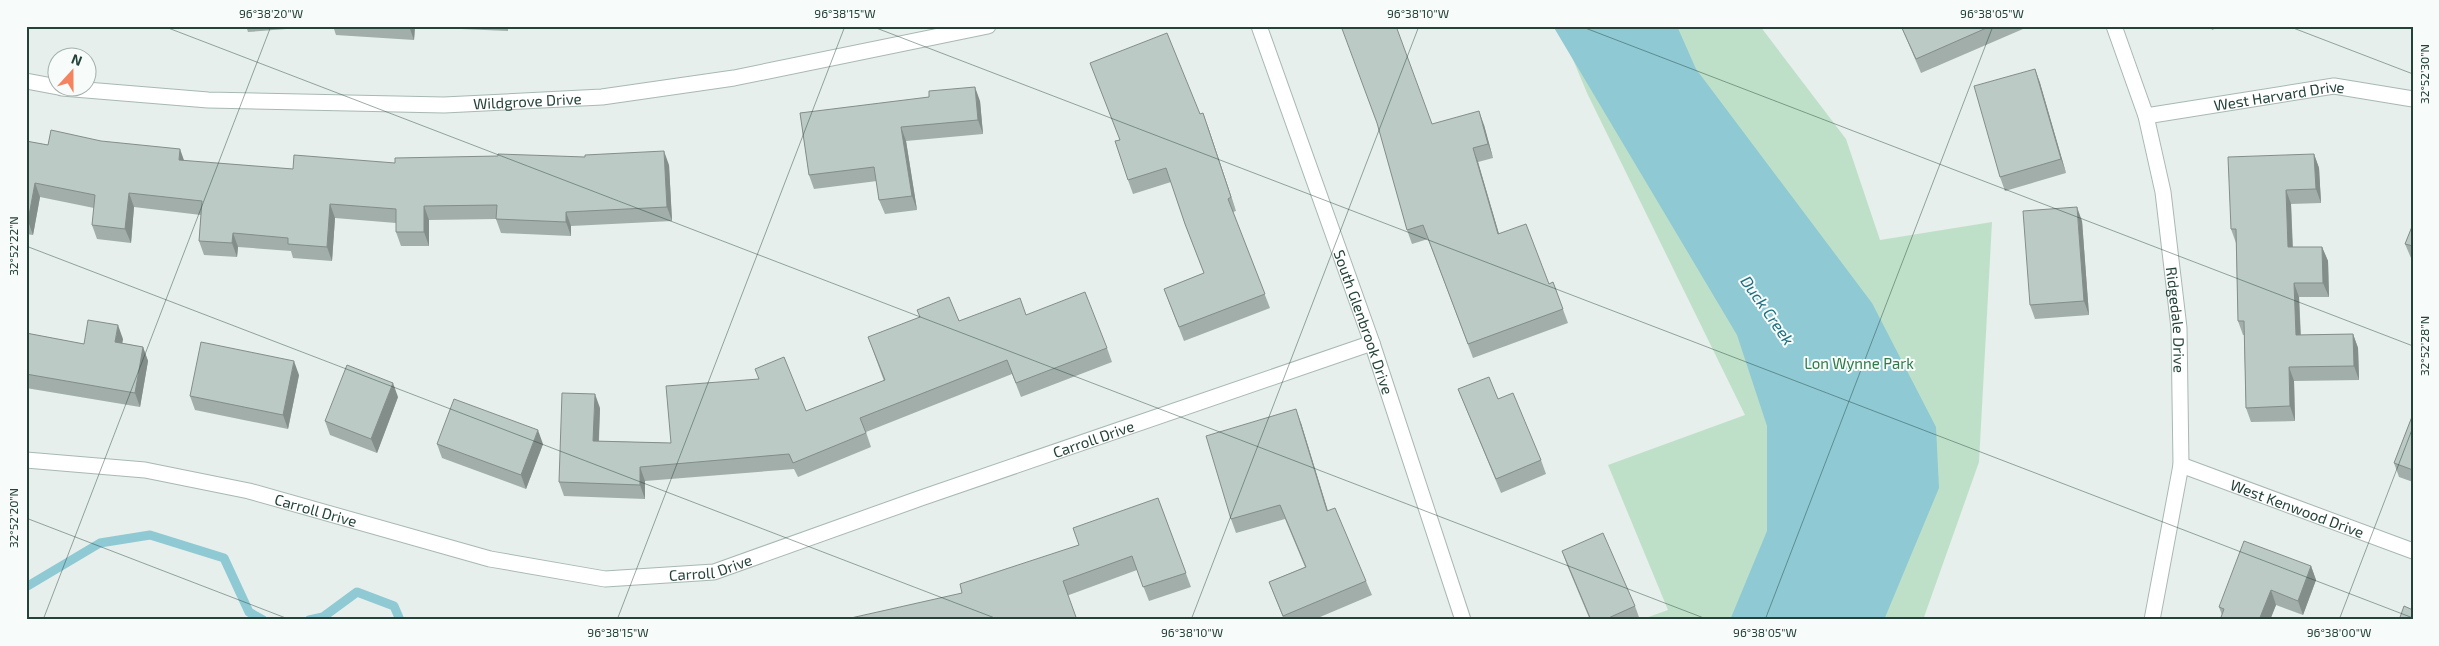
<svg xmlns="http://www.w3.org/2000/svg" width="2439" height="646" font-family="'Exo 2',sans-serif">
	<rect width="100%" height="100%" fill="#e6efeb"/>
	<polygon fill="#bfe0c8" points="1559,26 1760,26 1846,139 1880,240 1992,222 1979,462 1923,620 1640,620 1668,610 1608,465 1745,415 1587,93"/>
	<polygon fill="#8ec9d4" points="1553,26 1677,26 1696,69 1872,303 1936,427 1939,488 1884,620 1730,620 1767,531 1767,426 1737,335"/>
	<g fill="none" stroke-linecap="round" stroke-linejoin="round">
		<g stroke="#8ec9d4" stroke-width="9">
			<polyline points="26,587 100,543 150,535 224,558 249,612 263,620"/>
			<polyline points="309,620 323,617 357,592 394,606 400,620"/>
		</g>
		<defs>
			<g id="minor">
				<path id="s1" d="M2114,26l32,90 17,76 16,136 2,137 -29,155"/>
				<polyline points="26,81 58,87"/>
				<path id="s2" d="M62,88l146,12 236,5 158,-8 132,-19 254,-52"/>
				<path id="s3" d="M2146,116l188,-30 79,13"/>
				<path id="s4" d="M26,460l119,10 104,21 241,68 115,20 109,-7 207,-74 451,-155"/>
				<path id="s5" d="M2181,465l232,86"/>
			</g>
			<g id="tertiary">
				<path id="s6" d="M1259,26l113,317 91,277"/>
			</g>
		</defs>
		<use href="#minor" stroke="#a8b8b2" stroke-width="17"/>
		<use href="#tertiary" stroke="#a8b8b2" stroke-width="17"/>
		<use href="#minor" stroke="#fff" stroke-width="15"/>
		<use href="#tertiary" stroke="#fff" stroke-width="15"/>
	</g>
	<g fill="#a1aea9">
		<polygon points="246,26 325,26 248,32"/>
		<polygon points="333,26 508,26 508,31 415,27 414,40 336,35"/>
		<polygon points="1901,26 2022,26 2023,29 1921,73"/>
		<polygon points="2210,26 2222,26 2212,30"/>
		<polygon points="2035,69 2040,83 2066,173 2005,191 2000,177"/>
		<polygon points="980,101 983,134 906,141 917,210 885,214 879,200 877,181 814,189 809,175 800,113"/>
		<polygon points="1200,114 1208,127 1236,211 1233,212 1270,308 1184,341 1164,289 1204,273 1185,224 1171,182 1133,194 1128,180"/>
		<polygon points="1432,124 1484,125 1493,158 1478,162 1499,234 1549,284 1553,282 1568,323 1473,358 1428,239 1412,244 1407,230 1378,125"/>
		<polygon points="26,141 48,145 184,161 293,169 395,163 669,165 672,221 571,226 571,236 501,233 496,219 429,220 429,246 401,246 396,232 396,223 335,218 332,261 293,258 291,251 238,247 237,257 204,255 199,241 201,215 134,207 131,243 97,239 92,225 94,208 40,197 33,235 26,234"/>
		<polygon points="2314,154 2319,168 2321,203 2291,204 2293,247 2322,247 2328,261 2329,297 2299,297 2301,335 2353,334 2358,348 2359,380 2294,381 2295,421 2251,422 2246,408 2244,335 2243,335 2238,321 2236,243 2231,229"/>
		<polygon points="2082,221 2089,315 2035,319 2030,305"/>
		<polygon points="2413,224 2413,259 2411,258 2405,244"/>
		<polygon points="1026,315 1107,348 1112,362 1021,397 1012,374 866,432 871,447 798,477 794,469 645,481 645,499 564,496 559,482 600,408 599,441 671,443 806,411 884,381 868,337 959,321"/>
		<polygon points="26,333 84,344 123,339 122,343 143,347 148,361 140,407 26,388"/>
		<polygon points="299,375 288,429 195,410 190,396"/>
		<polygon points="1458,389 1498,399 1541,460 1546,474 1501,493"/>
		<polygon points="398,397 377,453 330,435 325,421"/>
		<polygon points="2413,414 2413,482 2399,477 2394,463"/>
		<polygon points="1301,423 1328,511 1366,581 1372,595 1313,620 1284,620 1269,582 1305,567 1285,519 1236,533 1231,519"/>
		<polygon points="437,444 543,444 526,489 442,458"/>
		<polygon points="1158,498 1191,587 1149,601 1137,570 1069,595 962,593 1079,545"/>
		<polygon points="1562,551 1635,606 1640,620 1590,620 1567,565"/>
		<polygon points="2311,566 2316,580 2303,615 2276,605 2270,620 2220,620 2222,615 2219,607"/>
	</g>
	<g fill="#838d89">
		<polygon points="409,26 415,26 414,40"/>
		<polygon points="2035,69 2040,83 2066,173 2061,159"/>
		<polygon points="975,87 980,101 983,134 978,120"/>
		<polygon points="1479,111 1484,125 1493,158 1488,144"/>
		<polygon points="1203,113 1208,127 1236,211 1231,197"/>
		<polygon points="901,127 906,141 917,210 912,196"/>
		<polygon points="1473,148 1478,162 1503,248 1498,234"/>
		<polygon points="180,149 185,163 179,160"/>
		<polygon points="664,151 669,165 672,221 667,207"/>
		<polygon points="2314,154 2319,168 2321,203 2316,189"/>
		<polygon points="35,183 40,197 33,235 28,221"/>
		<polygon points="2286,190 2291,204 2293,261 2288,247"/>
		<polygon points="129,193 134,207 131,243 125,229"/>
		<polygon points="330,204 335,218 332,261 327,247"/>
		<polygon points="424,206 429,220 429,246 424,232"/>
		<polygon points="2077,207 2082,221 2089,315 2084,301"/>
		<polygon points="566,212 571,226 571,236 566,222"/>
		<polygon points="233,233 238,247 237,257 232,243"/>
		<polygon points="2322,247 2328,261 2329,297 2323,283"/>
		<polygon points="2294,283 2299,297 2301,350 2296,335"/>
		<polygon points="118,325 123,339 120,356 115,342"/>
		<polygon points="2353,334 2358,348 2359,380 2354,366"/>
		<polygon points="143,347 148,361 140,407 135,393"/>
		<polygon points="294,361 299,375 288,429 283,415"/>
		<polygon points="2289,367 2294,381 2295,421 2290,406"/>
		<polygon points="393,383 398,397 377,453 371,439"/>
		<polygon points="595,394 600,408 598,455 593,441"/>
		<polygon points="1296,409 1301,423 1332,525 1327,511"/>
		<polygon points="538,430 543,444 526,489 521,475"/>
		<polygon points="640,467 645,481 645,499 640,485"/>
		<polygon points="2311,566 2316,580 2303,615 2298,601"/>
		<polygon points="2271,590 2276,605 2270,620 2259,620"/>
	</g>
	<g fill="#bbcac4" stroke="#838d89">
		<polygon points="1341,26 1396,26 1432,124 1479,111 1488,144 1473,148 1498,234 1526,224 1549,284 1553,282 1563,309 1468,344 1423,225 1407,230 1377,123"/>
		<polygon points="1901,26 1991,26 1916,59"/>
		<polygon points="1167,33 1200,114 1203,113 1231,197 1228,199 1265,294 1179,327 1164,289 1204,273 1185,224 1166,168 1128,180 1115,141 1120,140 1090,63"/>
		<polygon points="2035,69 2061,159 2000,177 1974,86"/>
		<polygon points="975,87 978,120 901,127 912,196 879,200 874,167 809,175 800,113 929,97 929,91"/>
		<polygon points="51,130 101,141 180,149 179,160 293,169 294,155 395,163 395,158 498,156 498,154 585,157 585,155 664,151 667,207 566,212 566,222 496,219 497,205 424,206 424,232 396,232 396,209 330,204 327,247 288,244 288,238 233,233 232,243 199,241 202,201 129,193 125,229 92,225 95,195 35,183 28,221 26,221 26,141 48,145"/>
		<polygon points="2314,154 2316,189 2286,190 2288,247 2322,247 2323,283 2294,283 2296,335 2353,334 2354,366 2289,367 2290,406 2246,408 2244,321 2238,321 2236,229 2231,229 2228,157"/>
		<polygon points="2077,207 2084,301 2030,305 2023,211"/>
		<polygon points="2413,224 2413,246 2405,244"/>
		<polygon points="1085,292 1107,348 1016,383 1007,360 860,418 866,433 793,463 789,454 640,467 640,485 559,482 562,393 595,394 593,441 671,443 666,386 759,379 755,369 784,357 806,411 885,380 868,337 920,317 917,310 949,297 959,321 1020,298 1026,315"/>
		<polygon points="88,320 118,325 115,342 143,347 135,393 26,374 26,333 84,344"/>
		<polygon points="201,342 294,361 283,415 190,396"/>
		<polygon points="347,365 393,383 371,439 325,421"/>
		<polygon points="1489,377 1498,399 1513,393 1541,460 1496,479 1458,389"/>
		<polygon points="454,399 538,430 521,475 437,444"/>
		<polygon points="1296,409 1327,511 1335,508 1366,581 1283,616 1269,582 1306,567 1280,505 1231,519 1206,436"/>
		<polygon points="2413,414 2413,470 2394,463"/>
		<polygon points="1158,498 1186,573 1143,587 1132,556 1063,581 1077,620 842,620 962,593 960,584 1079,545 1073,528"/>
		<polygon points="1603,533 1635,606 1604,620 1591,620 1562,551"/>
		<polygon points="2244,541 2311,566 2298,601 2271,590 2259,620 2220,620 2224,609 2219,607"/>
		<polygon points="2404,606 2413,610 2413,620 2399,620"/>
	</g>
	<path fill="none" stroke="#24423a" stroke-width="1" stroke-opacity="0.45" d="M163,26l1546,594M871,26l1542,592M1580,26l833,320M2288,26l125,48M26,246l974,374M26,518l265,102M43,620l228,-594M617,620l228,-594M1191,620l228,-594M1765,620l228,-594M2339,620l74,-193"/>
	<g text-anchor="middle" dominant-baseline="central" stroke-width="4" stroke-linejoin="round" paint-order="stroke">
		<g font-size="15" fill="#24423a" stroke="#f7fbf9">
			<text stroke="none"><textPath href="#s3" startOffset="135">West Harvard Drive</textPath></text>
			<text stroke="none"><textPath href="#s2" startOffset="466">Wildgrove Drive</textPath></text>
			<text stroke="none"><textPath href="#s1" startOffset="302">Ridgedale Drive</textPath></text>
			<text stroke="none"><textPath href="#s6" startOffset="314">South Glenbrook Drive</textPath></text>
			<text stroke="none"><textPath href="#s4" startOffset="1104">Carroll Drive</textPath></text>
			<text stroke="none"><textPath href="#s5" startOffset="124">West Kenwood Drive</textPath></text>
			<text stroke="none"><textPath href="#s4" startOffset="295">Carroll Drive</textPath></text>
			<text stroke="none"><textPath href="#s4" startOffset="699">Carroll Drive</textPath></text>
		</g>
		<g font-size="15" fill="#2d7a4b" stroke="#f7fbf9">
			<text x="1859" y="363">Lon Wynne Park</text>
		</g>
		<g font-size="16" font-style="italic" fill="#1c6f80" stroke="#f7fbf9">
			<text transform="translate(1768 310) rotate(55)">Duck Creek</text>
		</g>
	</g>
	<rect width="2439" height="646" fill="none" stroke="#f7fbf9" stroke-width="55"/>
	<g transform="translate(72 72) rotate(21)"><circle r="24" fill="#f7fbf9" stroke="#a3b1ad"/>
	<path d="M0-4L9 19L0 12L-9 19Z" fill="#f4845f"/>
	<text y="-8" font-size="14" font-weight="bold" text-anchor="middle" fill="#24423a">N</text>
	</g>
	<rect x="28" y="28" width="2384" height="590" fill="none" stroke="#24423a" stroke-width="2"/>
	<g font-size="12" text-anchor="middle" fill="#24423a">
		<text x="271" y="18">96°38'20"W</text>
		<text x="845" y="18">96°38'15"W</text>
		<text x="1418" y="18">96°38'10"W</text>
		<text x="1992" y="18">96°38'05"W</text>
		<text transform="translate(2425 74) rotate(-90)" y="4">32°52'30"N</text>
		<text transform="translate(14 246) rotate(-90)" y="4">32°52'22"N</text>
		<text transform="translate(2425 346) rotate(-90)" y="4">32°52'28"N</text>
		<text transform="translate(14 518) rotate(-90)" y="4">32°52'20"N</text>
		<text x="618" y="637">96°38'15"W</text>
		<text x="1192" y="637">96°38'10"W</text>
		<text x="1765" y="637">96°38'05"W</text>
		<text x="2339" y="637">96°38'00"W</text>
	</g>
</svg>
